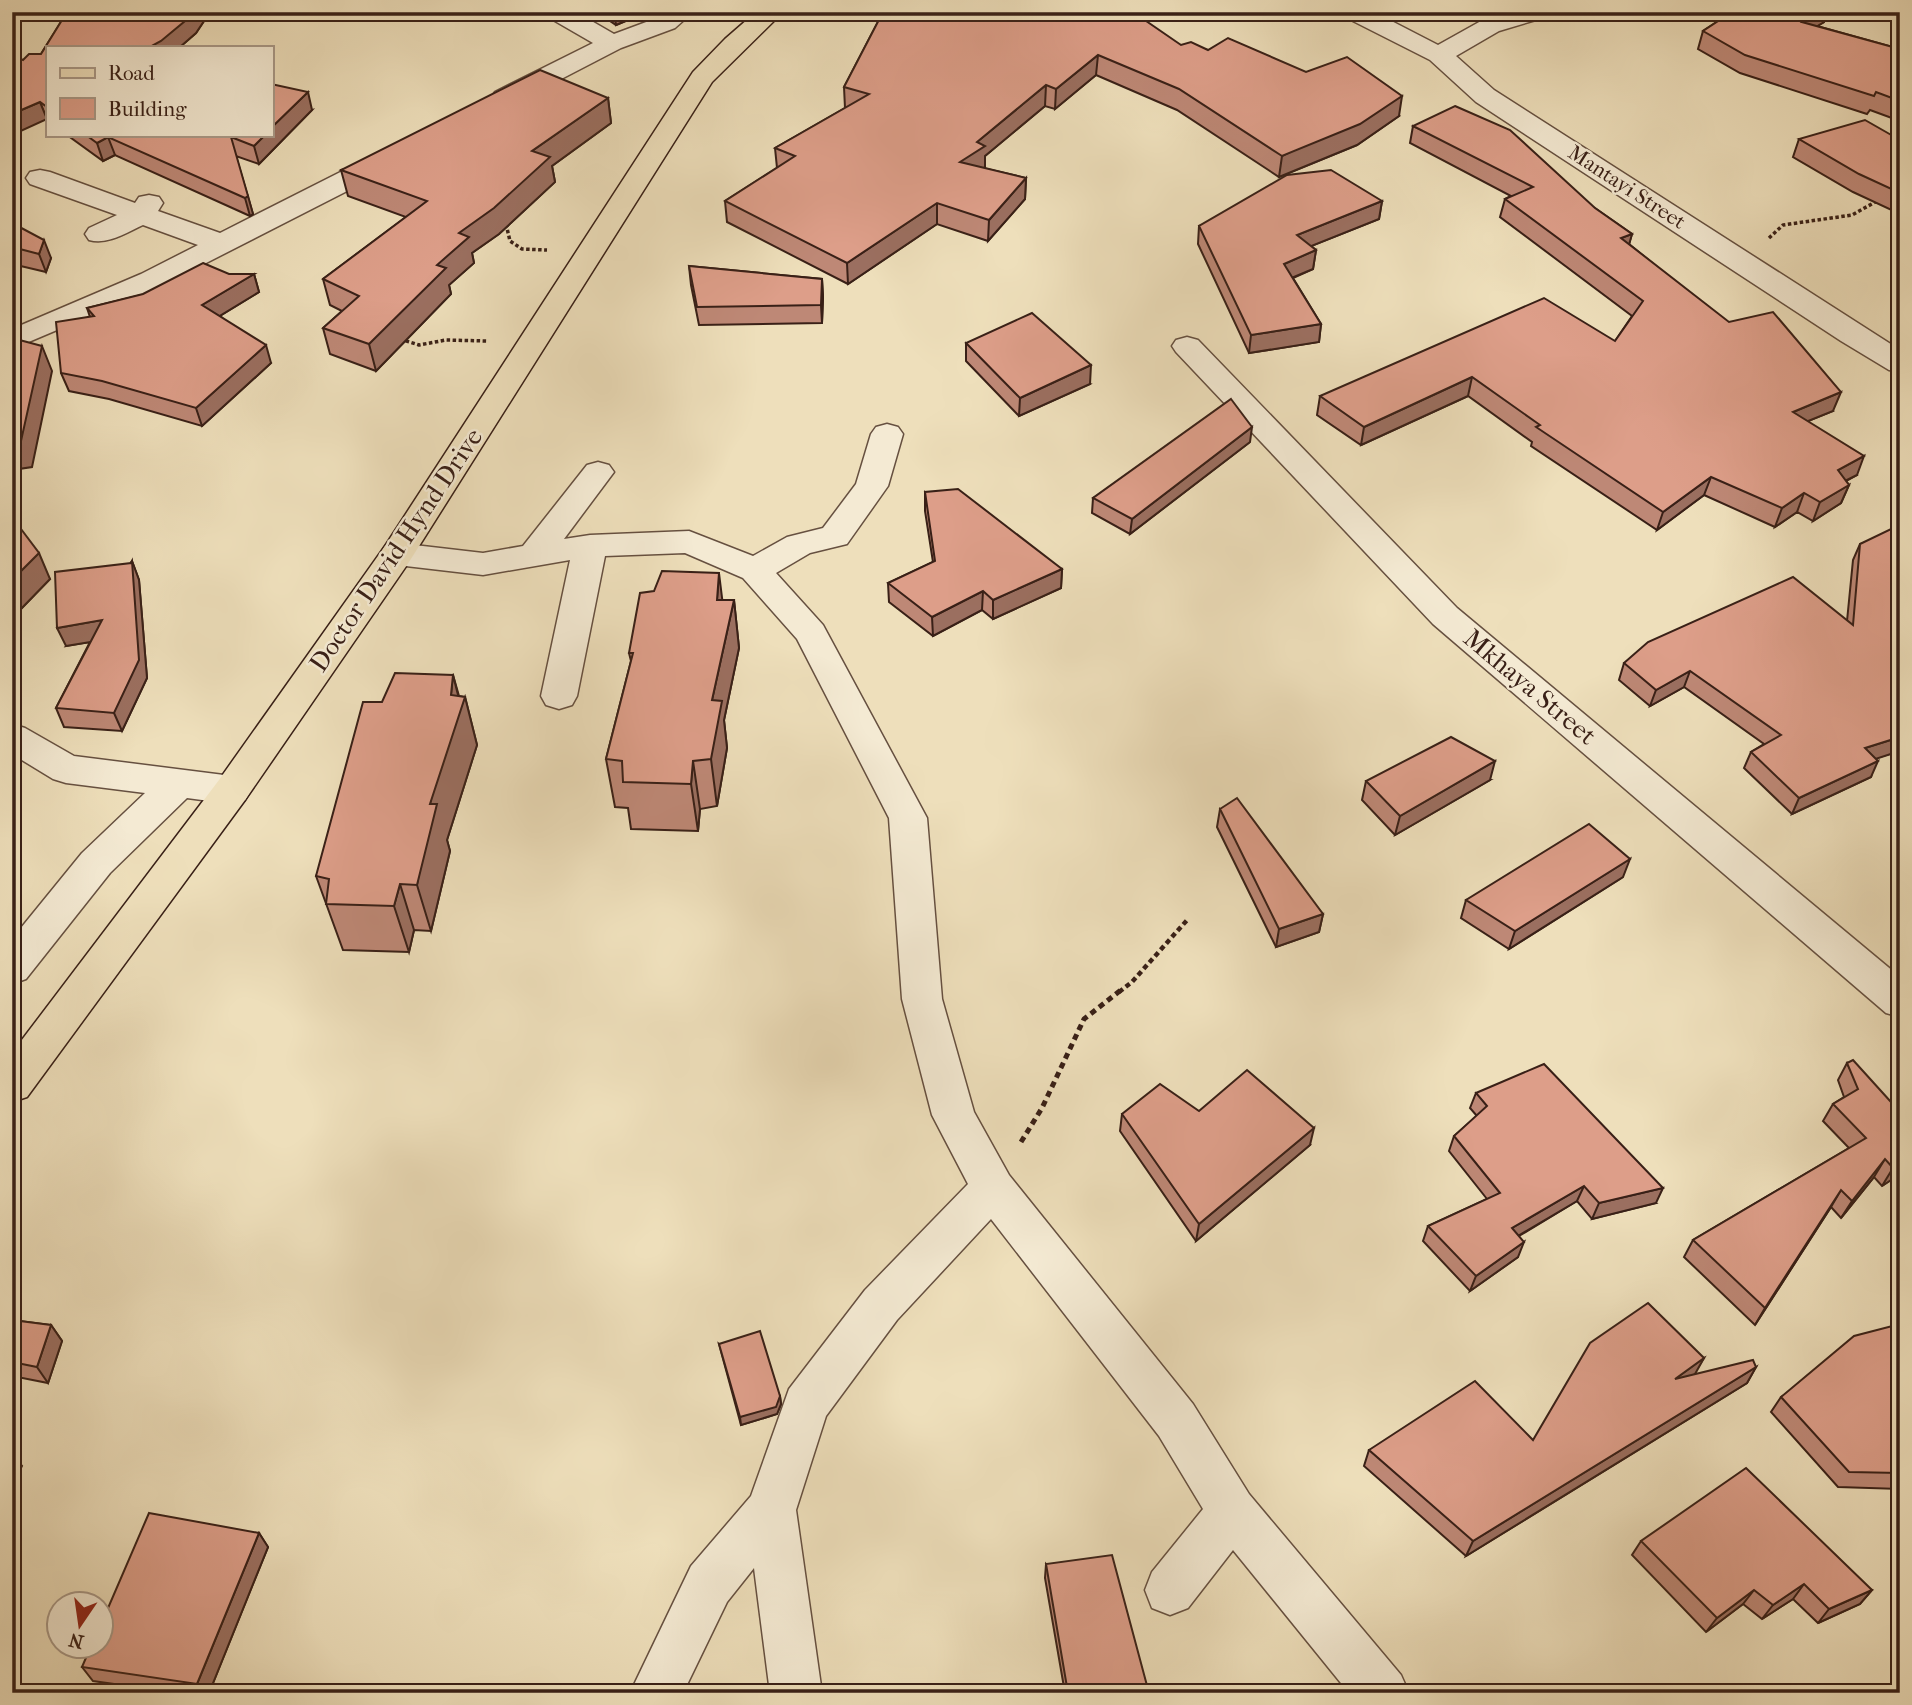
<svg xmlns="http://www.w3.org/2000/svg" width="1912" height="1705" font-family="'IM FELL French Canon',serif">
	<rect width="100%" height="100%" fill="#eedfbb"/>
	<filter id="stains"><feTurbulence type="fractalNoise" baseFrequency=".00286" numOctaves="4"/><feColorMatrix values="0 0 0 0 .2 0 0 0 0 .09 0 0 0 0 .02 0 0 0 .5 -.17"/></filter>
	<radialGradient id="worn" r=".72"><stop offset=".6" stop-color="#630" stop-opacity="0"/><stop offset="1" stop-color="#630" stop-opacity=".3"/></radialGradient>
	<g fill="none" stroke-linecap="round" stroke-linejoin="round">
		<defs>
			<g id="minor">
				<polygon points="545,12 576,12 614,34 657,18 665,12 693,12 675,28 621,48 513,104 504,106 495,104 491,98 495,92 593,43 548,17"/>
				<polygon points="1342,12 1374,12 1438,45 1481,21 1509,12 1549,12 1546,17 1499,31 1456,56 1494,90 1900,350 1900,372 1889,370 1841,341 1476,102 1430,60 1345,17"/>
				<polygon points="1882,12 1900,12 1900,21 1885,17"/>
				<path d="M392,149l10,2 4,6 -4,6 -241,123 -149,63v-20l129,-55 57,-29 -55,-20c-17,8 -35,20 -54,15l-4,-6 4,-6 28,-13 -87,-31 -4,-6 4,-6 10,-2 10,2 85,31 4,-6 10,-2 10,2 4,6 -5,8 62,22 162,-82z"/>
				<polygon points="1187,337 1198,340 1457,608 1900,977 1900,1017 1886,1013 1433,624 1176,352 1172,346 1176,340"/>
				<polygon points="887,424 898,427 903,434 888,486 847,544 810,553 776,573 823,625 927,818 942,999 974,1112 1009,1175 1193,1404 1249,1494 1401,1675 1409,1693 1349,1693 1233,1550 1188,1608 1170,1615 1152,1608 1145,1590 1152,1572 1203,1509 1159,1436 991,1219 897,1320 826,1416 796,1510 822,1693 770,1693 754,1568 727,1602 683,1693 630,1693 691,1566 751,1496 789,1389 865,1290 968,1184 932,1115 902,999 889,818 797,639 743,578 685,553 605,556 577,696 572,705 559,709 546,705 541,696 570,560 483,575 397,565 385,562 380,554 385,546 397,543 483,553 523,546 587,465 598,462 609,465 614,472 564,539 590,535 689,531 753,556 787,537 823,528 856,484 871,434 876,427"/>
				<polygon points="12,724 25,728 74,756 232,776 245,780 251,790 245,800 232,804 187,798 110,873 26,979 12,984 12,939 82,853 145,793 66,783 53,779 12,754"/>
			</g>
			<polygon id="major" points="756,12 783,12 712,82 409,562 245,800 27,1097 12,1102 12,1053 219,780 385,546 693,72 725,39"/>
		</defs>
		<use href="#minor" stroke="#665040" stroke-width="3"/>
		<use href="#major" stroke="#392017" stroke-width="3"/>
		<g stroke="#392017" stroke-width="3.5" stroke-dasharray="3.5 2.5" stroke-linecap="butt">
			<polyline points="506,224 510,241 522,249 547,250"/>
			<polyline points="1769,238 1783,225 1852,215 1877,201"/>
			<polyline points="400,339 419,345 446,340 487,341"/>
		</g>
		<polyline stroke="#392017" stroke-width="4.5" stroke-dasharray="5 3.5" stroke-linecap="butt" points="1119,992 1132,982 1188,919"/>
		<polyline stroke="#392017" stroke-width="5" stroke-dasharray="6 4.5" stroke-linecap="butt" points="1021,1142 1042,1108 1084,1019 1121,990"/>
		<use href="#minor" fill="#f4ead3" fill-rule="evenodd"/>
		<use href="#major" fill="#eedfbb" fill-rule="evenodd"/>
	</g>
	<g fill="#be8876" stroke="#392017" stroke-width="2">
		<polygon points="67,12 210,12 196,33 180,47 47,47 47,120 23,60 41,54"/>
		<polygon points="597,12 647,12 616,25"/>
		<polygon points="883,12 1181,45 1208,50 1399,116 1357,145 1279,177 1177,110 1096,75 1055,109 1045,106 985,156 985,167 983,168 1026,178 1025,199 988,241 937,224 848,284 727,222 725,201 777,168 775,148 845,108 844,87"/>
		<polygon points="1732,12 1827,12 1824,22 1817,26 1900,49 1900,121 1870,110 1867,114 1740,73 1698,49 1703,31"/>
		<polygon points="608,98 611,123 552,166 555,182 499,234 472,253 474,263 449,285 451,294 376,371 330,354 323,328 342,311 330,305 323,279 406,217 348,196 341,170"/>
		<polygon points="312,110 259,164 236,156 253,214 250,216 115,155 103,161 67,135 201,135"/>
		<polygon points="1413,126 1595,208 1632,234 1629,244 1833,411 1808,421 1857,475 1846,481 1849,485 1841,503 1813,521 1797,512 1775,527 1704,495 1657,530 1531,446 1532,442 1468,396 1361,445 1317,415 1320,396 1615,341 1632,316 1500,217 1505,199 1511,196 1410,143"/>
		<polygon points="1799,139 1900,140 1900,214 1853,192 1793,157"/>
		<polygon points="1382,201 1379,219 1311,246 1316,250 1313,269 1293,278 1321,324 1319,342 1249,353 1198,244 1199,226"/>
		<polygon points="12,223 51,258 46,272 12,264"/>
		<polygon points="1900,265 1900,278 1896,275"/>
		<polygon points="689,266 822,279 823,297 822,323 699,325 691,285"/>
		<polygon points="229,274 254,274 259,292 220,316 271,363 202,426 109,399 69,391 61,373 90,317 87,308"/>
		<polygon points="966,343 1090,384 1019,416 966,361"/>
		<polygon points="1250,442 1130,534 1092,513 1093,498"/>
		<polygon points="925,492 1062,569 1061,588 993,619 982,610 933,636 889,602 888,583 933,562 925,511"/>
		<polygon points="12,517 50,579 18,612 12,610"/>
		<polygon points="1900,531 1900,751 1876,758 1871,777 1792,814 1744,768 1751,752 1764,744 1684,687 1650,706 1619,680 1624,663 1847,621 1853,560 1860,544"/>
		<polygon points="132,561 139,580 147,678 122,731 64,727 56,708 90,642 66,646"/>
		<polygon points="722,600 734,600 739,648 724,720 727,748 717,806 700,809 698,831 631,829 628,808 615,807 606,759 631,661 629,653"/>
		<polygon points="453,675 459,696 465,697 477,745 447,840 450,851 431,931 414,930 409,952 343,950 316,876"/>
		<polygon points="1490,780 1395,835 1362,800 1366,781"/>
		<polygon points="1220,809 1323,914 1319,932 1276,947 1217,827"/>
		<polygon points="1623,877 1509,949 1461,918 1466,900"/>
		<polygon points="1847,1063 1900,1174 1882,1186 1874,1177 1841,1218 1831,1207 1755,1325 1684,1257 1693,1240 1849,1148 1823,1121 1833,1104 1844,1097 1838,1080"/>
		<polygon points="1476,1093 1656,1203 1592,1219 1577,1201 1519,1236 1518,1257 1470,1291 1423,1241 1428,1226 1487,1199 1449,1151 1454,1136 1477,1116 1470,1108"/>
		<polygon points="1199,1111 1310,1145 1196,1241 1120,1131 1122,1114"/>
		<polygon points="12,1320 51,1325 62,1341 48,1383 12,1376"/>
		<polygon points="1900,1324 1900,1489 1838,1487 1771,1412 1781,1397"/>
		<polygon points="719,1344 780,1396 781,1404 777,1414 741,1425"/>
		<polygon points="1704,1358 1693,1375 1756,1367 1747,1383 1466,1556 1364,1466 1369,1450 1533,1440"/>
		<polygon points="259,1533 268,1547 209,1693 178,1693 93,1681 82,1667"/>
		<polygon points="1641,1541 1872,1590 1860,1604 1818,1623 1793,1599 1762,1619 1743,1604 1706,1632 1632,1555"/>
		<polygon points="1046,1564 1149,1693 1065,1693 1045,1578"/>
	</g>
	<g fill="#9b6f60" stroke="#392017" stroke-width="2">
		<polygon points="193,12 210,12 196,33 180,47 150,47"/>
		<polygon points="614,12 647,12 616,25"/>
		<polygon points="1817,12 1827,12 1824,22 1796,39 1802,22"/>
		<polygon points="1098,55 1096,75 1055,109 1056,89"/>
		<polygon points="1046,85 1045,106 985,156 985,167 960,183 960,162 977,142"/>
		<polygon points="308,92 312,110 259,164 254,146 265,135 271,135 271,128"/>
		<polygon points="1402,96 1399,116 1357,145 1279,177 1282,156"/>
		<polygon points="608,98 611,123 552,166 555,182 499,234 472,253 474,263 449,285 451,294 376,371 369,344 437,265 459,233 532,151"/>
		<polygon points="40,102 47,119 12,135 12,114"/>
		<polygon points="108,137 115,155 103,161 97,143"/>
		<polygon points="1026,178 1025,199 988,241 989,220"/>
		<polygon points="248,196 253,214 250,216 245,198"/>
		<polygon points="1382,201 1379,219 1294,253 1297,235"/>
		<polygon points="937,203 937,224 848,284 847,263"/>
		<polygon points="1632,234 1627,252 1621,238"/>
		<polygon points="44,240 51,258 46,272 39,254"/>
		<polygon points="1316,250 1313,269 1282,282 1284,264"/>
		<polygon points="254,274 259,292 208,323 202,305"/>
		<polygon points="822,279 823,297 822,323 821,305"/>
		<polygon points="1321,324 1319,342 1249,353 1251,335"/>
		<polygon points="266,345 271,363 202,426 196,408"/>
		<polygon points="42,346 52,371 32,467 12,470 12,443"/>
		<polygon points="1091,365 1090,384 1019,416 1020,398"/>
		<polygon points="1472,377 1468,396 1361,445 1364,427"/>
		<polygon points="1841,392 1833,411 1786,430 1793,412"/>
		<polygon points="1252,427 1250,442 1130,534 1132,519"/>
		<polygon points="1864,456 1857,475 1831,488 1838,470"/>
		<polygon points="1711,477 1704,495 1657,530 1663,512"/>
		<polygon points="1849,485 1841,503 1813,521 1820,502"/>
		<polygon points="1804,493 1797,512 1775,527 1782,508"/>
		<polygon points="39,553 50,579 18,612 12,600 12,580"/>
		<polygon points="132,561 139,580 147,678 122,731 114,713"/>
		<polygon points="1062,569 1061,588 993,619 993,600"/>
		<polygon points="719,573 725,622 717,600"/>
		<polygon points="983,591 982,610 933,636 932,617"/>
		<polygon points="734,600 739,648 724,720 727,748 717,806 711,759 712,700"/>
		<polygon points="102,620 109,639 66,646 57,628"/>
		<polygon points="1690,671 1684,687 1650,706 1656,690"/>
		<polygon points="453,675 461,707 465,697 477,745 447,840 450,851 431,931 417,885 430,804 451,695"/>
		<polygon points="1900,737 1900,751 1857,765 1865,748"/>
		<polygon points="693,761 700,809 698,831 691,784"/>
		<polygon points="1495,761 1490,780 1395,835 1400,816"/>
		<polygon points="1878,761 1871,777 1792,814 1799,798"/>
		<polygon points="1630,859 1623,877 1509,949 1515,931"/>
		<polygon points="400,884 414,930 409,952 394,906"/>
		<polygon points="1323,914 1319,932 1276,947 1279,929"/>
		<polygon points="1314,1128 1310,1145 1196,1241 1199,1224"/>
		<polygon points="1885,1159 1874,1177 1841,1218 1852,1201"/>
		<polygon points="1900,1164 1900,1174 1882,1186 1893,1168"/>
		<polygon points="1584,1186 1577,1201 1506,1243 1512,1228"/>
		<polygon points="1663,1188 1656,1203 1592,1219 1599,1203"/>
		<polygon points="1841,1190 1831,1207 1755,1325 1765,1308"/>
		<polygon points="1524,1242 1518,1257 1470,1291 1476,1276"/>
		<polygon points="51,1325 62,1341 48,1383 37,1367"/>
		<polygon points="1704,1358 1695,1374 1666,1395 1675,1379"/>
		<polygon points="1756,1367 1747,1383 1466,1556 1473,1541"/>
		<polygon points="780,1396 781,1404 777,1414 741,1425 740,1417"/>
		<polygon points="12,1454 22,1466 12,1486"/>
		<polygon points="259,1533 268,1547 209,1693 204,1693 197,1684"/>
		<polygon points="1804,1584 1793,1599 1762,1619 1773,1605"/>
		<polygon points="1754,1590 1743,1604 1706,1632 1717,1618"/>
		<polygon points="1872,1590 1860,1604 1818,1623 1829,1609"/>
	</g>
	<g fill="#dd9e89" stroke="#392017" stroke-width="2">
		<polygon points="67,12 193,12 191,16 161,41 150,47 47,47 47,107 40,102 12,114 12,55 23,60 29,54 41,54"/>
		<polygon points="883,12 1133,12 1181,45 1191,42 1208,50 1228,38 1306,72 1347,57 1402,96 1360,124 1282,156 1179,89 1098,55 1056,89 1046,85 977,142 985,146 960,162 1026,178 989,220 937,203 847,263 725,201 795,156 775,148 869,94 844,87"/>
		<polygon points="1732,12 1817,12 1802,22 1900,49 1900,101 1876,92 1874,96 1745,55 1703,31"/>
		<polygon points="540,70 608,98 532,151 550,157 494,208 459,233 469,237 437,265 446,268 369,344 323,328 359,296 323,279 427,201 341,170"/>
		<polygon points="271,84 308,92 271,128"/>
		<polygon points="1455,106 1510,130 1595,208 1632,234 1621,238 1729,322 1773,312 1841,392 1793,412 1864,456 1838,470 1849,485 1820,502 1804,493 1782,508 1711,477 1663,512 1536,427 1540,425 1472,377 1364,427 1320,396 1544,298 1615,341 1643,301 1505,199 1533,187 1413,126"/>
		<polygon points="1865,120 1900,140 1900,193 1859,174 1799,139"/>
		<polygon points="86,135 265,135 254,146 231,137 248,196 245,198 108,137 97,143"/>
		<polygon points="1331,170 1382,201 1297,235 1316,250 1284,264 1321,324 1251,335 1199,226 1287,175"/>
		<polygon points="12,223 44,240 39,254 12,247"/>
		<polygon points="203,263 229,274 254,274 202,305 266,345 196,408 102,381 61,373 56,322 94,316 87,308 143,294"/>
		<polygon points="689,266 822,279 821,305 697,307"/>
		<polygon points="1032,313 1091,365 1020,398 966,343"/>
		<polygon points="12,338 42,346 21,441 12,443"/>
		<polygon points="1231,399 1252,427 1132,519 1093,498"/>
		<polygon points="958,489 1062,569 993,600 983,591 932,617 888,583 935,561 925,492"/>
		<polygon points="12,517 39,553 12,580"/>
		<polygon points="1891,529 1900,531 1900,737 1865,748 1878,761 1799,798 1751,752 1781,735 1690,671 1656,690 1624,663 1648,642 1793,577 1853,625 1860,544"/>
		<polygon points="132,561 139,660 114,713 56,708 102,620 57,628 55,572 131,563"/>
		<polygon points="662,571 719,573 717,600 734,600 712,700 722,701 711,759 693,761 691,784 623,782 622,761 606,759 633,653 629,653 640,593 654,591"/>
		<polygon points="395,673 453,675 451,695 465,697 430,804 437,804 417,885 400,884 394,906 326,904 329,879 316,876 363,702 382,702"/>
		<polygon points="1451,737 1495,761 1400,816 1366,781"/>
		<polygon points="1237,798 1323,914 1279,929 1220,809"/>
		<polygon points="1589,824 1630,859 1515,931 1466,900"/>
		<polygon points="1853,1060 1900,1112 1900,1164 1893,1168 1885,1159 1852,1201 1841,1190 1765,1308 1693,1240 1866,1138 1833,1104 1858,1089 1847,1063"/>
		<polygon points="1544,1064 1663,1188 1599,1203 1584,1186 1512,1228 1524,1242 1476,1276 1428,1226 1500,1193 1454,1136 1487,1106 1476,1093"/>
		<polygon points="1247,1070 1314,1128 1199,1224 1122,1114 1160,1084 1199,1111"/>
		<polygon points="1648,1303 1704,1358 1675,1379 1753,1360 1756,1367 1473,1541 1369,1450 1475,1381 1533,1440 1590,1343"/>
		<polygon points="12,1320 51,1325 37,1367 12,1362"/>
		<polygon points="1900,1324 1900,1473 1849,1472 1781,1397 1854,1336"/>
		<polygon points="760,1331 780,1396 776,1407 740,1417 719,1344"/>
		<polygon points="1746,1468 1872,1590 1829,1609 1804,1584 1773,1605 1754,1590 1717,1618 1641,1541"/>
		<polygon points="149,1513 259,1533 197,1684 82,1667 91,1646 102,1646 102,1622"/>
		<polygon points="1112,1555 1149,1693 1068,1693 1046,1564"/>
	</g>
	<g text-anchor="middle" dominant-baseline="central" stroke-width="5" stroke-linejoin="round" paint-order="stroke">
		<g font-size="21" fill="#392017" stroke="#f4ead3">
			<text transform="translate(1627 187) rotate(33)">Mantayi Street</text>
		</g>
		<g font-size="26" fill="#392017" stroke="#f4ead3">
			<text transform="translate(396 550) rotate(-56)">Doctor David Hynd Drive</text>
			<text transform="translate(1530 687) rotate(40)">Mkhaya Street</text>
		</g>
	</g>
	<rect width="1912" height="1705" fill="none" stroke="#eedfbb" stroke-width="42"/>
	<rect x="14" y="14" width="1884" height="1677" fill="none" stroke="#392017" stroke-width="3.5"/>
	<rect x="21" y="21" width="1870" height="1663" fill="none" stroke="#392017" stroke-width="2"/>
	<rect x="46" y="46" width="228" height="91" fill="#f4ead3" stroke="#a99988" stroke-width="2"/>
	<rect x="60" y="68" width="35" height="10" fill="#eedfbb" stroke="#a99988" stroke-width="2"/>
	<text x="108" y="80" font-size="21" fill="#392017">Road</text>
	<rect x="60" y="98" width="35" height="21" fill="#dd9e89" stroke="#a99988" stroke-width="2"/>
	<text x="108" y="116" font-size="21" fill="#392017">Building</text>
	<g transform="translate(80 1625) rotate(193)"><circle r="33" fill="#f4ead3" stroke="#a99988" stroke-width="2"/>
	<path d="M0-5L12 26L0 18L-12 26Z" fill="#8f2418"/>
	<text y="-10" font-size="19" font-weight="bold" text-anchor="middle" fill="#392017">N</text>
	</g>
	<rect width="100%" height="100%" filter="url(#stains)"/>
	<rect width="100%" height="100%" fill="url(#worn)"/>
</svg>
